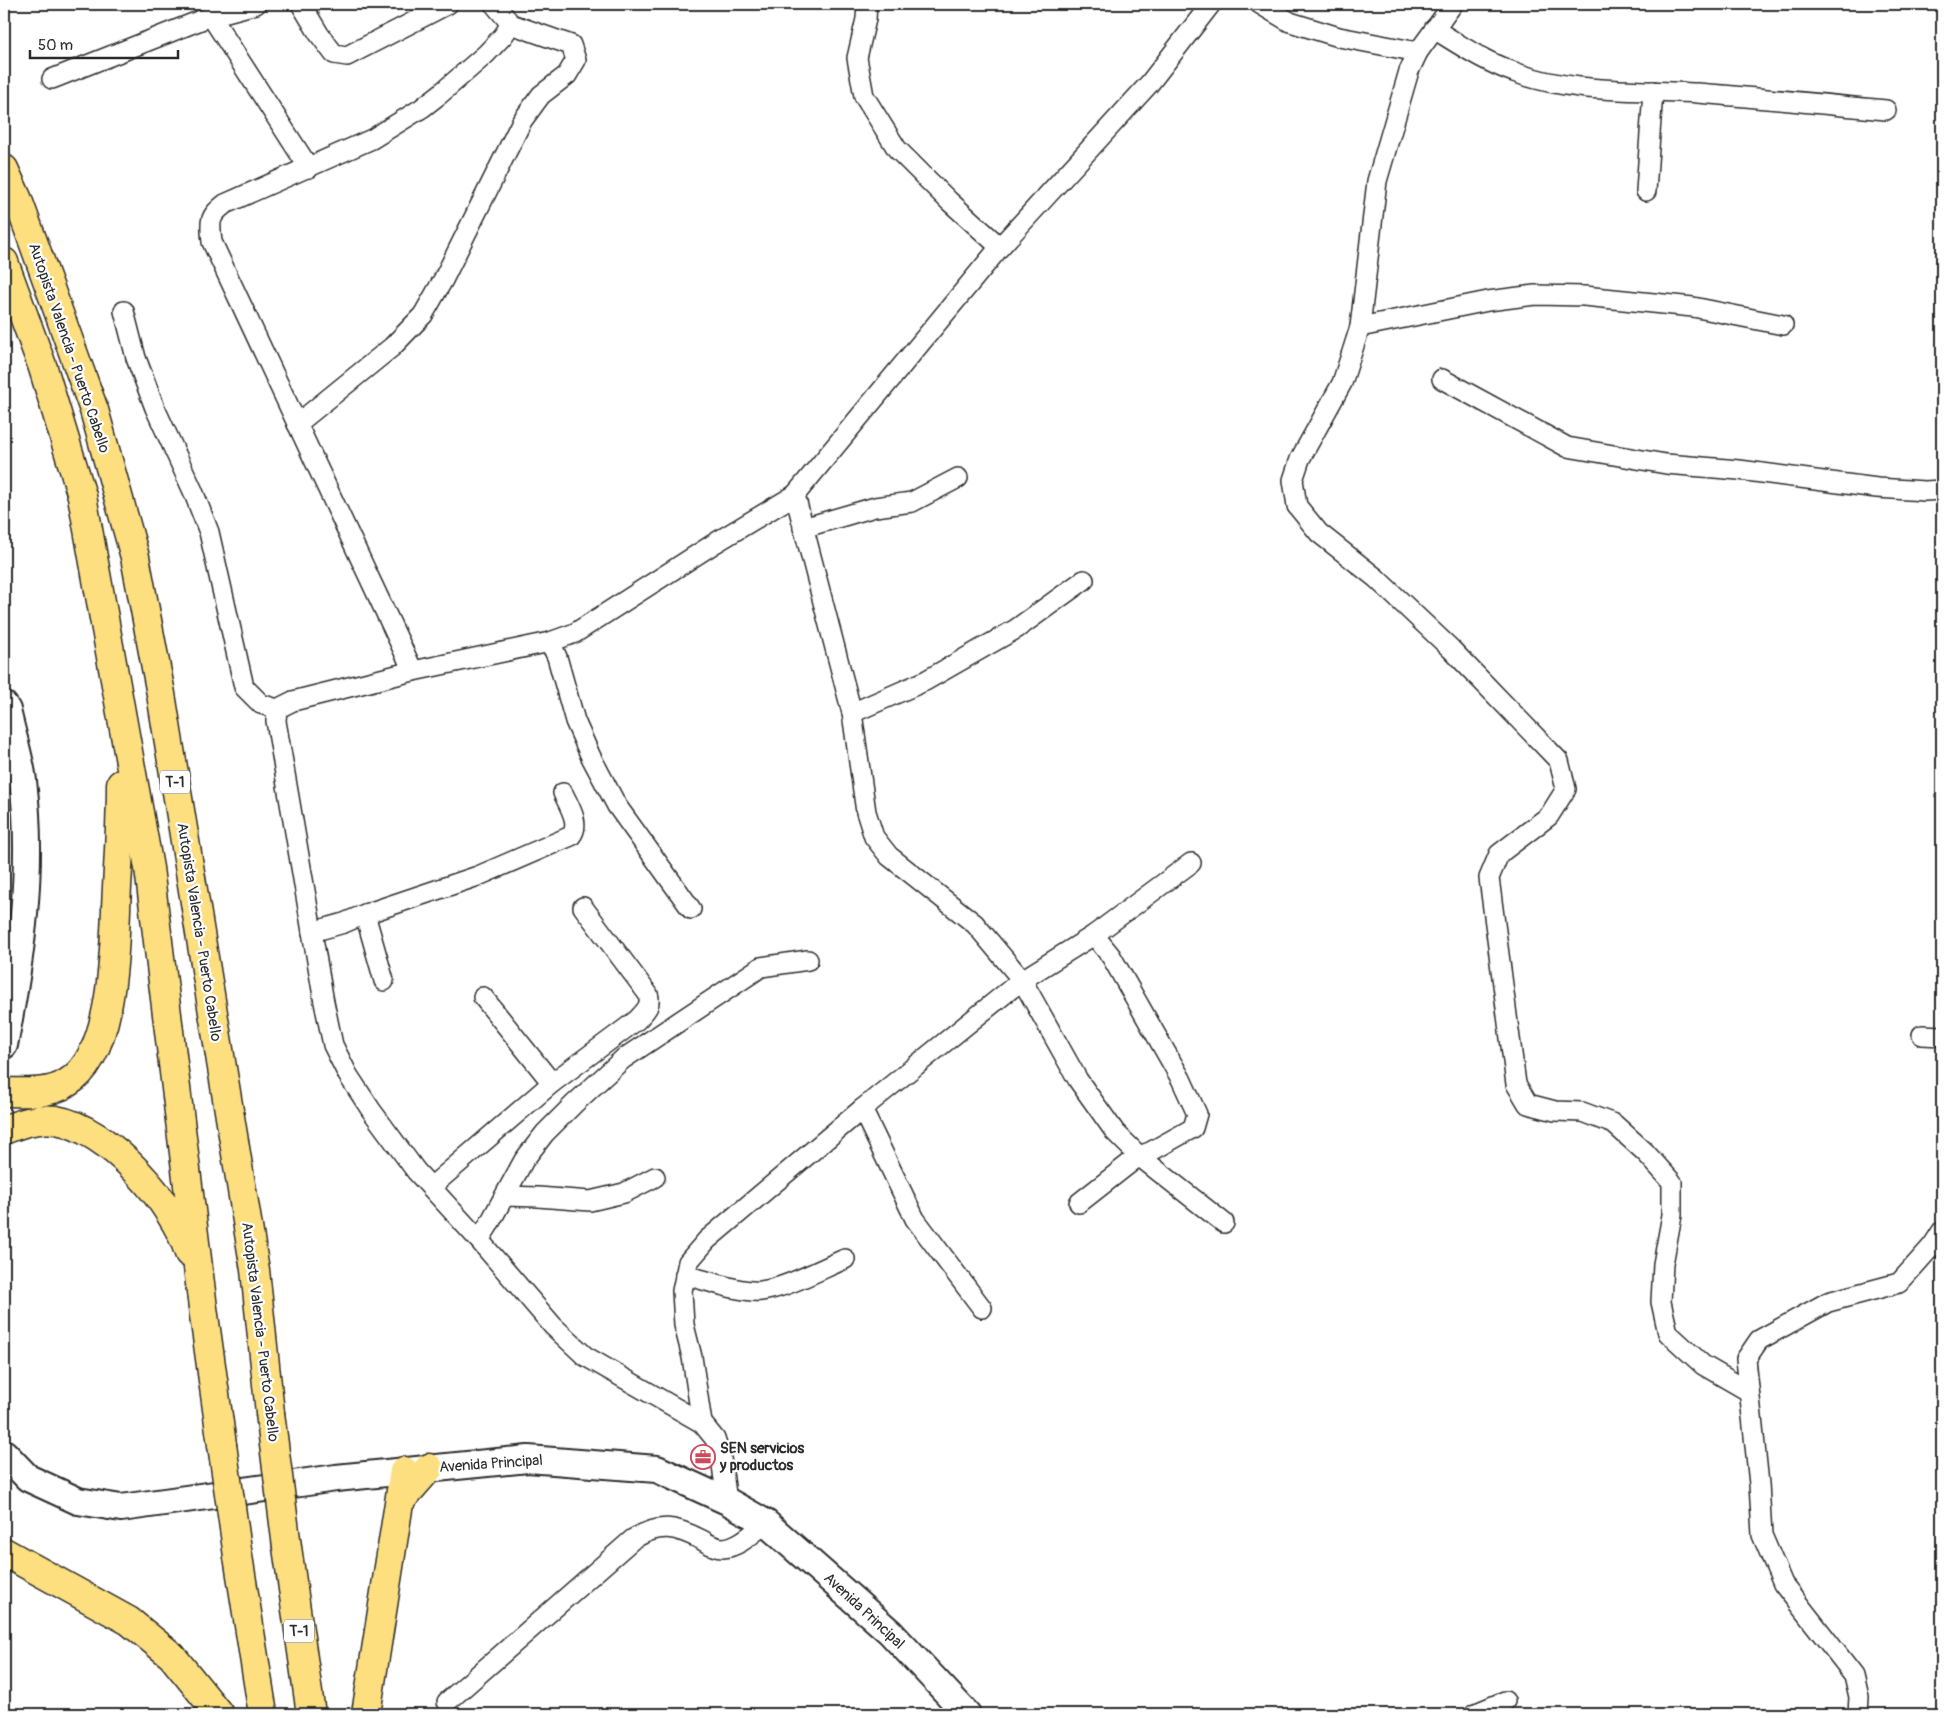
<svg xmlns="http://www.w3.org/2000/svg" width="1946" height="1718" font-family="Pangolin,sans-serif">
	<rect width="100%" height="100%" fill="#fff"/>
	<filter id="ink" filterUnits="userSpaceOnUse"><feTurbulence type="fractalNoise" baseFrequency=".02" numOctaves="2"/><feDisplacementMap in="SourceGraphic" scale="10" xChannelSelector="R" yChannelSelector="G"/><feConvolveMatrix kernelMatrix="1 2 1 2 8 2 1 2 1" color-interpolation-filters="sRGB"/></filter>
	<g filter="url(#ink)">
		<g fill="none" stroke-linecap="round" stroke-linejoin="round">
			<defs>
				<g id="street">
					<polyline points="301,4 319,34 334,54 347,56 448,4"/>
					<polyline points="867,4 866,19 857,58 864,96 897,149 949,201 1000,247"/>
					<polyline points="1260,4 1290,22 1339,37 1418,52"/>
					<polyline points="1453,4 1418,52 1409,71 1377,181 1360,327 1342,383 1300,459 1293,480 1297,506 1319,533 1376,578 1451,649 1559,761 1566,789 1549,816 1499,854 1489,878 1516,1084 1528,1104 1555,1111 1582,1112 1614,1124 1645,1152 1672,1182 1672,1215 1663,1264 1661,1302 1668,1333 1703,1365 1748,1391"/>
					<polyline points="211,16 309,168"/>
					<path d="M1434,29c26,16 51,33 80,43 58,22 122,17 183,21 63,5 126,11 189,17"/>
					<polyline points="52,79 211,16 256,4"/>
					<polyline points="1646,191 1653,91"/>
					<polyline points="124,311 136,358 155,408 193,491 209,532 244,687 261,704 277,709"/>
					<polyline points="1360,327 1488,301 1535,295 1584,296 1693,307 1783,325"/>
					<polyline points="1442,379 1567,447 1666,464 1739,470 1877,488 1925,491 1942,490"/>
					<polyline points="297,424 392,347 423,315 443,280 522,121 541,95 567,75 576,60 571,45 511,24 494,4"/>
					<polyline points="795,495 852,713 866,812 874,837 889,856 975,924 1022,980 1078,1080 1115,1132 1139,1156 1150,1152 1193,1128 1197,1114 1181,1079 1111,956 1094,935"/>
					<polyline points="803,528 875,507 912,502 958,478"/>
					<polyline points="550,642 557,657 575,721 591,757 617,806 691,909"/>
					<path d="M413,671l-201,-429c-2,-20 -4,-25 13,-38l147,-65 50,-31 18,-14 46,-40 17,-18 8,-12"/>
					<polyline points="852,713 925,681 1016,629 1084,580"/>
					<polyline points="365,914 384,981"/>
					<path d="M312,932l32,-9 21,-9 113,-38 93,-40c10,-12 -2,-30 -8,-43"/>
					<polyline points="483,997 552,1083"/>
					<polyline points="1922,1035 1942,1036"/>
					<polyline points="862,1109 915,1219 982,1308"/>
					<path d="M431,1187l121,-104 85,-63c8,-9 15,-14 11,-26l-65,-87"/>
					<polyline points="505,1196 538,1197 590,1201 624,1193 655,1177"/>
					<polyline points="1079,1203 1139,1156 1224,1223"/>
					<polyline points="479,1240 488,1226 524,1160 545,1133 574,1104 623,1059 761,967 808,960"/>
					<path d="M685,1275c21,5 55,18 76,16 25,-3 60,-22 84,-32"/>
					<polyline points="702,1423 585,1356 553,1326 479,1240 416,1171 371,1110 348,1075 333,1045 324,1002 276,721 277,709 293,701 413,671 550,642 575,633 715,543 795,495 1000,247 1149,84 1211,4"/>
					<polyline points="727,1501 721,1458 715,1439 702,1423 692,1357 684,1325 682,1291 688,1262 707,1240 862,1109 1022,980 1094,935 1191,863"/>
					<path d="M447,1702l186,-163c27,-16 42,-13 69,1 6,4 13,8 21,8 16,-1 31,-16 43,-25"/>
					<polyline points="1474,1714 1505,1701"/>
					<polyline points="1858,1714 1859,1697 1854,1675 1783,1584 1762,1535 1759,1484 1746,1359 1759,1340 1828,1302 1899,1283 1933,1245 1942,1231"/>
				</g>
				<g id="secondary">
					<path d="M4,705l3,5c5,24 13,47 16,71 11,88 -2,178 -19,264"/>
					<polyline points="4,1453 28,1478 78,1501 121,1508 336,1478 528,1459 657,1469 727,1501 766,1523 890,1632 967,1714"/>
				</g>
				<g id="highway">
					<polyline points="4,169 18,200 94,410 135,557 161,694 255,1270 270,1413"/>
					<polyline points="4,262 43,368 82,496 149,868 203,1308 222,1445"/>
					<path d="M4,1092c20,0 44,3 63,-9 50,-29 47,-145 50,-196 2,-34 4,-68 4,-103"/>
					<path d="M4,1130c17,-7 33,-12 52,-10 53,9 118,83 133,133"/>
					<polyline points="401,1500 429,1468"/>
					<polyline points="287,1547 311,1714"/>
					<polyline points="4,1552 129,1621 172,1656 219,1714"/>
					<polyline points="238,1556 263,1714"/>
					<polyline points="366,1714 404,1471"/>
				</g>
			</defs>
			<use href="#street" stroke="#2b2b2b" stroke-width="22"/>
			<use href="#secondary" stroke="#2b2b2b" stroke-width="30"/>
			<use href="#highway" stroke="#2b2b2b" stroke-width="31"/>
			<use href="#street" stroke="#fff" stroke-width="19"/>
			<use href="#secondary" stroke="#fff" stroke-width="26"/>
			<use href="#highway" stroke="#fddf80" stroke-width="28"/>
			<defs>
				<g id="highway-bridge">
					<polyline points="270,1413 287,1547"/>
					<polyline points="222,1445 238,1556"/>
				</g>
			</defs>
			<use href="#highway-bridge" stroke="#2b2b2b" stroke-width="31" stroke-linecap="butt"/>
			<use href="#highway-bridge" stroke="#fddf80" stroke-width="28"/>
		</g>
	</g>
	<defs>
		<symbol id="office-ring" viewBox="-11 -11 22 22"><circle r="9.5" fill="#fff" stroke="#d1495b" stroke-width="1.5"/><path d="M-6-3h4V-5.5h4V-3h4V5H-6ZM-1-4.5V-3h2v-1.5ZM-6 0V1H6V0Z" fill="#d1495b"/></symbol>
	</defs>
	<g fill-rule="evenodd">
		<use href="#office-ring" x="689" y="1443" width="28" height="28"/>
	</g>
	<g text-anchor="middle" dominant-baseline="central" stroke-width="4.5" stroke-linejoin="round" paint-order="stroke">
		<g fill="#fff" stroke="#6b6b6b" stroke-width="1">
			<rect x="160" y="770.5" width="30" height="23" rx="4"/>
			<rect x="284" y="1619.5" width="30" height="23" rx="4"/>
		</g>
		<g font-size="14" font-weight="bold" fill="#2b2b2b">
			<text x="175" y="782">T-1</text>
			<text x="299" y="1631">T-1</text>
		</g>
		<g font-size="15" fill="#2b2b2b" stroke="#fff">
			<text transform="translate(69 348) rotate(71)">Autopista Valencia - Puerto Cabello</text>
			<text transform="translate(199 932) rotate(81)">Autopista Valencia - Puerto Cabello</text>
			<text transform="translate(260 1332) rotate(83)">Autopista Valencia - Puerto Cabello</text>
			<text transform="translate(491 1464) rotate(-4)">Avenida Principal</text>
			<text transform="translate(864 1611) rotate(43)">Avenida Principal</text>
		</g>
		<g font-size="15" font-weight="bold" fill="#2b2b2b" stroke="#fff" text-anchor="start">
			<text x="720" y="1448">SEN servicios<tspan x="720" dy="17">y productos</tspan></text>
		</g>
	</g>
	<rect width="1946" height="1718" fill="none" stroke="#fff" stroke-width="20"/>
	<rect x="10" y="10" width="1926" height="1698" fill="none" stroke="#2b2b2b" stroke-width="2" filter="url(#ink)"/>
	<path d="M30 50v8h148v-8" fill="none" stroke="#2b2b2b" stroke-width="2.5"/>
	<text x="38" y="50" font-size="15" fill="#2b2b2b" stroke="#ffffff" stroke-width="4" paint-order="stroke">50 m</text>
</svg>
